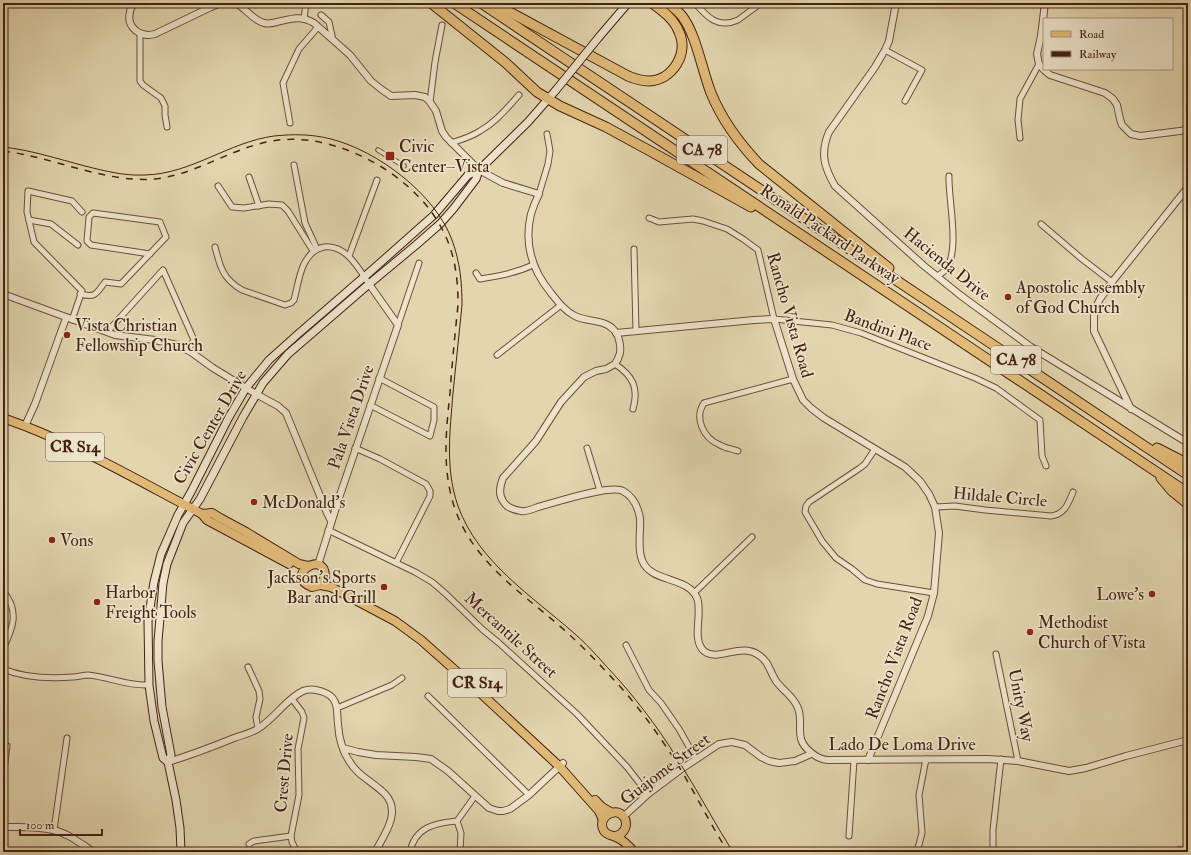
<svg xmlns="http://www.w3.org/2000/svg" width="1191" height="855" font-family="'IM FELL Double Pica',serif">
	<rect width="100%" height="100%" fill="#e3d6af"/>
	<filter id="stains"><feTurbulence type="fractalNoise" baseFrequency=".005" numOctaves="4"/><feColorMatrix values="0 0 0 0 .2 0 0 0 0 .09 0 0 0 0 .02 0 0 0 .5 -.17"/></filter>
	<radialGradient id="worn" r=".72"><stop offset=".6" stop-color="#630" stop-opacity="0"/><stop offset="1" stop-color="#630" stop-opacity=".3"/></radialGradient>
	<polygon fill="#b4bd8a" stroke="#7c704e" points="1179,846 1188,850 1188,852 1171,852"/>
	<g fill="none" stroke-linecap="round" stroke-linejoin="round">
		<defs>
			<polyline id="pedestrian" points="378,150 404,166"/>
			<g id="minor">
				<path d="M695,3c12,14 23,26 43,17l23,-17"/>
				<polyline points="321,15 329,22 333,40"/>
				<polyline points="304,19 306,3"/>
				<polyline points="140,34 140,81 143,85 161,98 165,106 165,115 167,127"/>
				<polyline points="885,50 922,70 905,101"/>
				<polyline points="430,102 435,62 442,25"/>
				<polyline points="290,123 284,89 283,83 299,49 318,27"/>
				<polyline points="1020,138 1018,120 1020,99 1039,64"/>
				<path d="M451,143c9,-3 20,-6 29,-12 16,-9 27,-23 39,-36"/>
				<polyline points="294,165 305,223 317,249"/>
				<polyline points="249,177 259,206"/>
				<polyline points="218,186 232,207 244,208 269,204 282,205 288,211 313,251"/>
				<polyline points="539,194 548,164 550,151 547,134"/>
				<polyline points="649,218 659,222 693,219 703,221 727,229 743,239 758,250 774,319 832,325 861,333 975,378 996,388 1040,420 1042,456 1046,466"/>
				<polyline points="29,220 51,224 78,245"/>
				<polyline points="1041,224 1082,259 1112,282"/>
				<path d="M215,247c5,20 8,32 27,43l43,15 6,-2 3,-3c3,-11 5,-26 10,-36 5,-9 10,-15 20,-17 22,-3 35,22 45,37"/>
				<polyline points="634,249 636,331"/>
				<polyline points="349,256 377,180"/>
				<path d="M476,273l4,6c19,-3 36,-6 53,-14"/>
				<path d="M937,276c3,-2 6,-3 8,-6 16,-17 3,-71 4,-94"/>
				<path d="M80,294c16,4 16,0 25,-12l16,2 45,-47 -6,-15 -67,-9 -4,4 -2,24 4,4 59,9"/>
				<polyline points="72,320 82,291 34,242 27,212 28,191 72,201 82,212"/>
				<polyline points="398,325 419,263"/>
				<polyline points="107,332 163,270 194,340 188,350"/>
				<polyline points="497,355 561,305"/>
				<path d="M615,364c18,12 24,24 18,45"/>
				<polyline points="370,405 430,436 434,420 434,407 379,378"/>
				<polyline points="355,448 380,459 426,484 430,491 430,496 396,563"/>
				<polyline points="587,448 600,491"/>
				<polyline points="875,449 865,464 860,468 809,502 806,506 805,512 822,541 836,558 852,569 865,580 877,584 934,593"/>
				<path d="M738,451c-6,-2 -13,-3 -18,-6 -17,-7 -26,-27 -16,-42l89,-24"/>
				<path d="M935,507l20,-1 30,4 66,6c14,-2 17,-12 22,-24"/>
				<polyline points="328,530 415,572 432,582 446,594 482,629 499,643 577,714 627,767 648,794"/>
				<path d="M3,591c17,20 10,37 0,58"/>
				<polyline points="694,593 752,537"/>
				<polyline points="626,645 649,690 661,703 679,729 696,759"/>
				<polyline points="996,654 1018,761"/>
				<polyline points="248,667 259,691 260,699 256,717 258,729"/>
				<path d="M3,669c22,9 46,10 70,8 5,0 10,-2 15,-2 22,2 38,11 61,10"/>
				<polyline points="428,696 529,795"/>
				<polyline points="292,699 302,712 304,718 298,749 299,795 291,836 292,842 297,852"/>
				<polyline points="337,708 392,685 402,678"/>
				<polyline points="3,777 7,746"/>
				<polyline points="457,821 461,833 460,852"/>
				<polyline points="54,830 67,738"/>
				<polyline points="849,836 854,760"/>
				<polyline points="249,844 254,841 291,836"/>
				<path d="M410,852c5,-25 25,-29 47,-31l18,-25"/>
				<polyline points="917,852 922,833 919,795 926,759"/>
				<polyline points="993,852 993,830 1001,759"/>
			</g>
			<g id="tertiary">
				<path d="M134,3c-2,3 -4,6 -4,9 -4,15 10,26 25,22l56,-27 10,-4"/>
				<path d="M236,3c9,5 18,18 28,20 4,1 9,0 13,-1 14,-3 23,-7 37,1l36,32 21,26 10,8 10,7 24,-1 10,2 5,5 6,9 6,20 4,6 33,33 24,13 36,11c-3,6 -6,13 -8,20 -7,29 1,56 20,79 7,9 14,18 24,23 11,6 30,3 39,14 5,5 7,16 6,23 -1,4 -3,8 -5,11l-9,5 -10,2 -12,6 -23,25 -25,39 -33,37c-3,8 -5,16 0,23 3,6 11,9 18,10 5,1 12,-2 17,-4 16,-4 72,-23 85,-16 11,6 15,16 17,27 1,14 -3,29 2,42 8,23 46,16 55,38 6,14 -6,42 7,53 16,13 42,-15 62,11 4,6 6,13 10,19 6,9 17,15 21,25 6,11 1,22 4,33 3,10 17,21 27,21l160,-1 30,2 51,10 17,-3 40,-12 62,-16"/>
				<path d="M896,3l-7,38 -4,9 -10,17 -46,65c-9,21 -5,35 6,54l88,79 37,30 71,52 157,96"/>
				<polyline points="1045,3 1041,36 1037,54 1039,64 1044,70 1050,75 1105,93 1113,99 1117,105 1120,119 1122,125 1131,134 1140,136 1188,130"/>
				<polyline points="3,294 115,335 155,340 177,345 191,352 213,368 256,394 278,406 286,413 327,513 331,521"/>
				<polyline points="616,333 754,320 774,319 793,379 803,400 811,408 824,418 905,467 920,481 929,494 935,507 939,533 934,593 928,616 868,760"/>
				<polyline points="1131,409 1094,331 1094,316 1096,307 1100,299 1112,282 1188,187"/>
				<polyline points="25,426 35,404 66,318"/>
				<polyline points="318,565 339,498 398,325 369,284"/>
				<polyline points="343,748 358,752 376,755 416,757 431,759 448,771 489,808 498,811 503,811 510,809 529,795 563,763"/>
				<path d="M168,762c23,-7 44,-15 66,-24 8,-3 18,-5 25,-10 16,-10 28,-30 44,-37 10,-4 28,1 32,11 3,6 2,15 3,22 1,18 7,36 21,49 8,7 18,13 26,21 17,18 -1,41 -10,58"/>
				<polyline points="623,817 648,794 680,770 719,744 732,742 745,745 761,757 769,761 779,763 795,761 811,754"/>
				<path d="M3,827c16,0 34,-1 50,3 15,3 28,14 41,22"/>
			</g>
			<g id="secondary">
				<polyline points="599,37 628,3"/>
				<polyline points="168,762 163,758 154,721 149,685 148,621 154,582 161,554 178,515 191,492 229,417 246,388 269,360 298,334 371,271 434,215 468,175 479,170 528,122 556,90"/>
				<polyline points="181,852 180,828 176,800 168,762 171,755 162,707 158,661 158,641 163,583 167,564 183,523 200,499 243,417 263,383 288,354 369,284 416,245 440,224 454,208 476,179 479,170"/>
			</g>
			<g id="primary">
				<path d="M3,418c70,24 134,62 199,96l10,-1 8,5 26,14 53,32 9,2"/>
				<polyline points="202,514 207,520 289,564"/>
				<path d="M320,585l5,-8c0,-29 -42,-1 -13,10l8,-2 11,2 64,34 26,19 53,47 86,80 39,44 4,9"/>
				<polyline points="595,800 602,807 612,813"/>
				<path d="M616,836c8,-2 13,-11 8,-19 -9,-12 -28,1 -20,14 4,5 9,4 14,7 6,3 11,8 16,14"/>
			</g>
			<g id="motorway">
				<polyline points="431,3 506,63 537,92 560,106 606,127 650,151 751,207"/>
				<polyline points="454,3 1188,493"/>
				<polyline points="481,3 1188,475"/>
				<path d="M493,3l135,73c7,3 14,5 21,5 24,-1 40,-28 30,-49 -5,-13 -16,-21 -27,-29"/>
				<path d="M668,3c5,4 10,8 14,13 14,18 20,54 29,77 11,27 28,50 48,71l130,104"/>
				<polyline points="1157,448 1188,464"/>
				<polyline points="1161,478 1172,491 1188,504"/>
			</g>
		</defs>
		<use href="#pedestrian" stroke="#6b4f39" stroke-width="5.5"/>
		<use href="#minor" stroke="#6b4f39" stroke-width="7"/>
		<use href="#tertiary" stroke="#6b4f39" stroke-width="8"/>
		<use href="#secondary" stroke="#432212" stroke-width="9"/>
		<use href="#primary" stroke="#432212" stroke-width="10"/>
		<use href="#motorway" stroke="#432212" stroke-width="11"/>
		<use href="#pedestrian" stroke="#ede4cb" stroke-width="3.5"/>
		<use href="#minor" stroke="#ede4cb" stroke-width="5"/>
		<use href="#tertiary" stroke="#ede4cb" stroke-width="6"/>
		<use href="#secondary" stroke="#ede4cb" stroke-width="7"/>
		<use href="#primary" stroke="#e2bb78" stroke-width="8"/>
		<use href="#motorway" stroke="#e2bb78" stroke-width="9"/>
		<path stroke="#432212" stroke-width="1" d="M3,147c28,3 55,12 82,19 20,5 39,10 60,9 46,-1 84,-33 129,-39 19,-2 38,-2 57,3 47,12 104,55 121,101 8,22 10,42 10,65 -3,29 -6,59 -9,88 -3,38 -8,76 5,113 20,56 74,90 117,128 15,13 29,30 43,45 24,27 46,57 65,89 17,27 32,56 50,84"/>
		<path stroke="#432212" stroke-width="1.5" stroke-dasharray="7 7" stroke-linecap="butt" d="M3,151c50,6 102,32 151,28 42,-4 77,-31 118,-38 62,-11 142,33 170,88 13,24 16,49 16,76 -3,29 -6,59 -8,88 -4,38 -8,75 4,113 20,61 76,91 120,133 14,13 28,28 41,42 25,27 47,58 66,89 16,27 30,55 47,82"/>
		<defs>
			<polyline id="secondary-bridge" points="556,90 599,37"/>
		</defs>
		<use href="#secondary-bridge" stroke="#432212" stroke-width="9" stroke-linecap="butt"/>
		<use href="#secondary-bridge" stroke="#ede4cb" stroke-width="7"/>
	</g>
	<g fill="#8f2418" stroke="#ede4cb" stroke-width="1.5">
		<rect x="385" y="151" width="10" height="10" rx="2"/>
		<circle cx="1008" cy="297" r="4"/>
		<circle cx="67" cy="335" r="4"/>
		<circle cx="254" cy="502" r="4"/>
		<circle cx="52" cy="540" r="4"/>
		<circle cx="384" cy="587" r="4"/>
		<circle cx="1152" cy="594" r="4"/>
		<circle cx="97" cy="602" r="4"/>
		<circle cx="1030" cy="632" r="4"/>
	</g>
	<g text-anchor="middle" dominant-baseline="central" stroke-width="3.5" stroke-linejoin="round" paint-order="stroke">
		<g fill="#ede4cb" stroke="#765c4a" stroke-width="1">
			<rect x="677" y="136" width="50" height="28" rx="3"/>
			<rect x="991" y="346" width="50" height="28" rx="3"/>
			<rect x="46" y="433" width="58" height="28" rx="3"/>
			<rect x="448" y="669" width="58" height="28" rx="3"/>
		</g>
		<g font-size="16" font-weight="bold" fill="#432212">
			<text x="702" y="150">CA 78</text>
			<text x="1016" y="360">CA 78</text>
			<text x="75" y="447">CR S14</text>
			<text x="477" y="683">CR S14</text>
		</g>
		<g font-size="17" fill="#432212" stroke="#ede4cb" text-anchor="start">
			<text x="399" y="146">Civic<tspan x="399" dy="20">Center–Vista</tspan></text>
			<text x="1016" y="287">Apostolic Assembly<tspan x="1016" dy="20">of God Church</tspan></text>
			<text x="75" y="325">Vista Christian<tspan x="75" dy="20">Fellowship Church</tspan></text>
			<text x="262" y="502">McDonald's</text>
			<text x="60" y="540">Vons</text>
			<text x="376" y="577" text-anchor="end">Jackson's Sports<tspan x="376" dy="20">Bar and Grill</tspan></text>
			<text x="105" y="592">Harbor<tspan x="105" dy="20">Freight Tools</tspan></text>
			<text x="1144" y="594" text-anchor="end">Lowe's</text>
			<text x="1038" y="622">Methodist<tspan x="1038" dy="20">Church of Vista</tspan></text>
		</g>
		<g font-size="17" fill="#432212" stroke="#ede4cb">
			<text transform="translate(830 234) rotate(34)">Ronald Packard Parkway</text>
			<text transform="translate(947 264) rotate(39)">Hacienda Drive</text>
			<text transform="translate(790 315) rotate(74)">Rancho Vista Road</text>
			<text transform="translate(888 330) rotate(20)">Bandini Place</text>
			<text transform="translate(351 417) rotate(-71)">Pala Vista Drive</text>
			<text transform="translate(210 427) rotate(-60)">Civic Center Drive</text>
			<text transform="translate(1000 497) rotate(5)">Hildale Circle</text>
			<text transform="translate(511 635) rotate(42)">Mercantile Street</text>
			<text transform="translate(894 658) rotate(-69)">Rancho Vista Road</text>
			<text transform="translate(1021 705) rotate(79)">Unity Way</text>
			<text x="902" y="744">Lado De Loma Drive</text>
			<text transform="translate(665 769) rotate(-37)">Guajome Street</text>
			<text transform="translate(284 773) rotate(-85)">Crest Drive</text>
		</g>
	</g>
	<rect width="1191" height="855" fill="none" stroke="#e3d6af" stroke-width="16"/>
	<rect x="4" y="4" width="1183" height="847" fill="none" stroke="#432212" stroke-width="2"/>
	<rect x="8" y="8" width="1175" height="839" fill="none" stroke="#432212"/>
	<rect x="1043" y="18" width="130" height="52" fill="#ede4cb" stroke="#a99681"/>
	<rect x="1051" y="31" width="20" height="6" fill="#e2bb78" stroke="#a99681"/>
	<text x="1079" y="38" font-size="12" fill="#432212">Road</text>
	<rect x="1051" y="51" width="20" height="6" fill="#432212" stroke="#a99681"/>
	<text x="1079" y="58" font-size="12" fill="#432212">Railway</text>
	<path d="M20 829v6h82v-6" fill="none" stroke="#432212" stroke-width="2"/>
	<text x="26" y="829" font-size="12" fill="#432212" stroke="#ede4cb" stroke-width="3" paint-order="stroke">100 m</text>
	<rect width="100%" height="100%" filter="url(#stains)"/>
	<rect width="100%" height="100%" fill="url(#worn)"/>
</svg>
